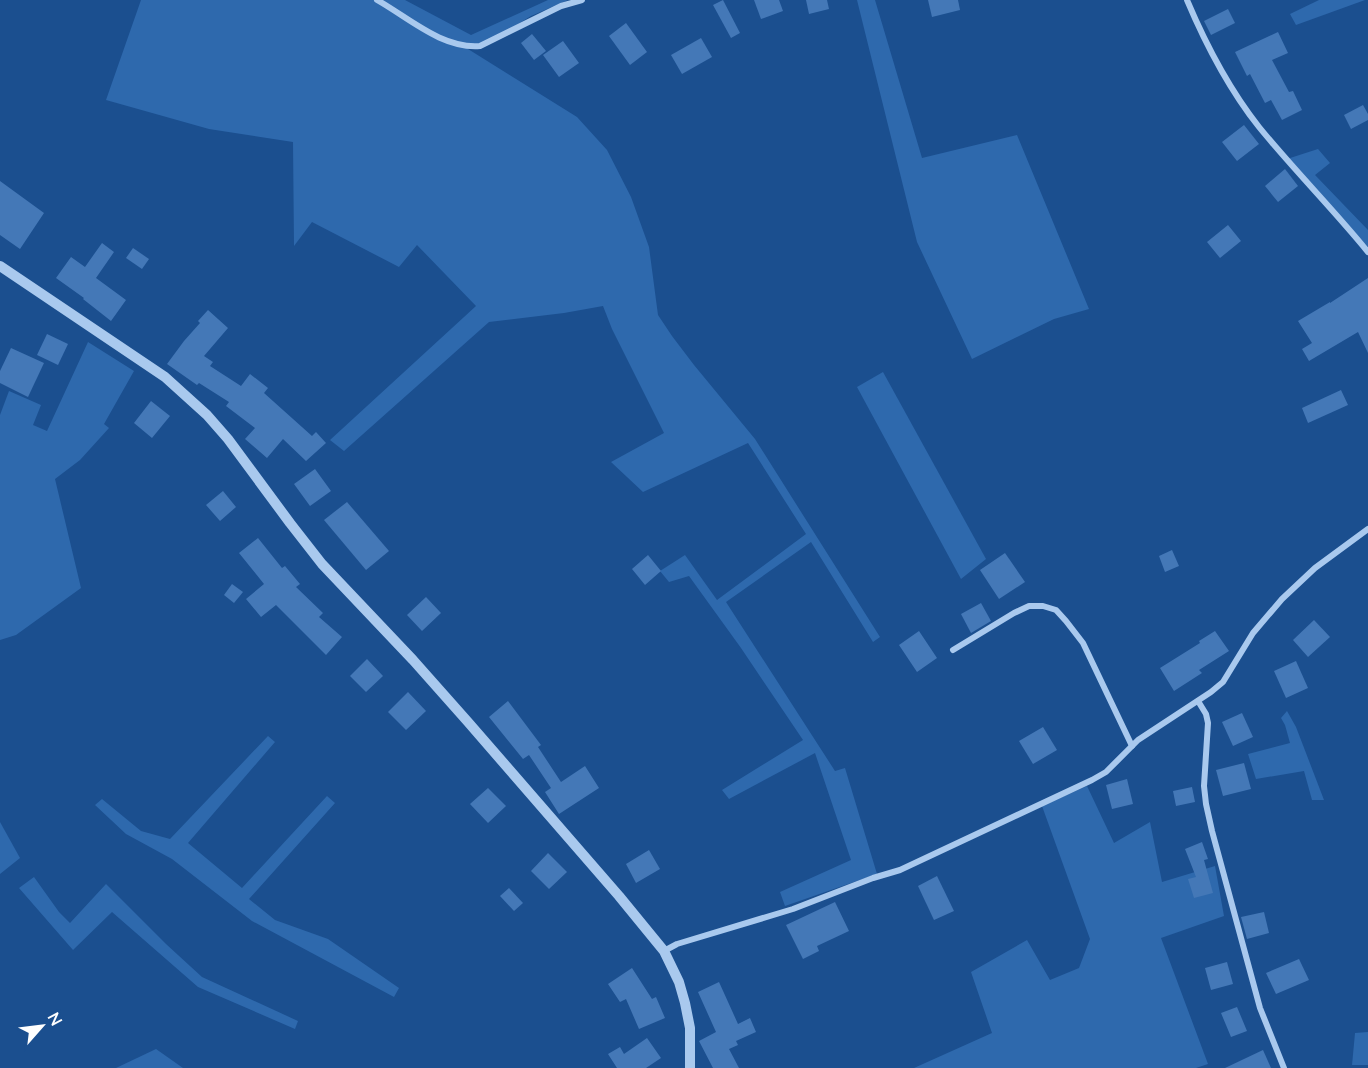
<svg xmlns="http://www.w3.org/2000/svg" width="1368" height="1068" font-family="Lato,sans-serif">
	<rect width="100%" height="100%" fill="#1b4f8f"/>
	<g fill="#2e69ad">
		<polygon points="141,0 405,0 471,35 548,0 568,0 531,16 492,40 468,49 577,117 607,150 631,197 649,247 658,315 672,336 694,365 755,439 880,637 873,642 811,542 726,602 835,771 845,768 877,874 785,906 780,892 851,860 815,753 729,799 722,790 803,740 741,648 689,576 669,582 660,571 685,555 717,600 806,534 748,443 643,492 611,462 664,433 612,329 603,306 564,313 489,322 344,451 330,440 476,306 417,245 399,267 312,222 294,246 293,142 209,129 106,100"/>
		<polygon points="857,0 875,0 922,158 1017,135 1089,309 1054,319 972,359 917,242"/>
		<polygon points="1319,0 1365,0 1296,25 1290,14"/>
		<polygon points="1318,149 1330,163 1315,175 1368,230 1368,247 1287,159"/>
		<polygon points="88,342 134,371 104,424 109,428 80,460 55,479 81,588 16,635 0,640 0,415 9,391 41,405 33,425 47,431"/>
		<polygon points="883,372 986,559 961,579 857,387"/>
		<polygon points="1287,711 1296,727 1324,800 1312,800 1304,771 1256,779 1248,754 1290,743 1285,725 1281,718"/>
		<polygon points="268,736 275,742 188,843 242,888 327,796 335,803 249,899 275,920 328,939 399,988 394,997 252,921 172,859 126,834 95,805 102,799 141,831 170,839"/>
		<polygon points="1087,786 1114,843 1150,822 1162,882 1215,866 1224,916 1161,938 1208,1064 1196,1068 914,1068 992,1033 971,972 1027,940 1050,980 1079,968 1090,939 1042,806"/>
		<polygon points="0,822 20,858 0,874"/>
		<polygon points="34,877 59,912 70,923 106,884 166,944 202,977 298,1021 295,1029 198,987 112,912 73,950 19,888"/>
		<polygon points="1368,1032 1368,1065 1352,1065 1355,1033"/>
		<polygon points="156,1049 183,1068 116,1068"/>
	</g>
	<g fill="#4478b7">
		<polygon points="723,0 740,33 731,38 713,5"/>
		<polygon points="754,0 779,0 783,11 761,19"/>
		<polygon points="806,0 827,0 829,9 809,14"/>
		<polygon points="928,0 958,0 960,10 932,17"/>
		<polygon points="1228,9 1235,23 1211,35 1204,21"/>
		<polygon points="626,23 647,52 630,65 609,36"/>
		<polygon points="1278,32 1288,53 1272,60 1289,92 1293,91 1302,110 1282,120 1271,100 1265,103 1250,74 1247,76 1235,52"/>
		<polygon points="532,34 546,51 534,60 521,43"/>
		<polygon points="701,38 712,57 682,74 671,55"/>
		<polygon points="563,41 579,63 559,77 543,55"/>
		<polygon points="1363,105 1368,114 1368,120 1351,129 1344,115"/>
		<polygon points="1244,125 1259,144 1237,161 1222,142"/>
		<polygon points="1285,169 1298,186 1278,202 1265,186"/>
		<polygon points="0,181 44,213 20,249 0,235"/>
		<polygon points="1228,225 1241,241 1220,258 1207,242"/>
		<polygon points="102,243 114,252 96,278 126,300 111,321 83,299 84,298 56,278 71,257 85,267"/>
		<polygon points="133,248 149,259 142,269 126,258"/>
		<polygon points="1368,278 1368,353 1358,332 1309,361 1302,349 1312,343 1298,321 1330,302 1330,303"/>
		<polygon points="208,310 228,328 204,356 213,362 210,366 241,386 250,374 268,388 264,393 312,436 316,432 326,443 306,461 283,439 267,458 245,439 255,428 226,406 229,402 199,383 197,385 167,364 184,341 200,323 198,321"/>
		<polygon points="47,334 68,344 58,365 37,355"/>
		<polygon points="11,348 44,363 28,397 0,383 0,371"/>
		<polygon points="1341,390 1348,405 1308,423 1302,408"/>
		<polygon points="151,401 170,416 152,438 134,423"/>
		<polygon points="315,469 331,491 310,506 294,484"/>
		<polygon points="223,491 236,507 220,521 206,505"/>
		<polygon points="347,502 389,551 366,570 324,520"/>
		<polygon points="258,538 282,568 285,566 300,584 296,587 323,613 319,617 342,637 326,655 276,605 261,617 246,599 264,584 239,553"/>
		<polygon points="1172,550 1179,566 1165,572 1159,556"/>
		<polygon points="1005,553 1025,582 999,599 980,570"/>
		<polygon points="648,555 661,571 645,585 632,569"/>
		<polygon points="232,584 243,592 234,603 224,595"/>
		<polygon points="426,597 441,613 422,631 407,615"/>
		<polygon points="981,603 991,621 971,633 961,614"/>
		<polygon points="1314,620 1330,637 1308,657 1293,640"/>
		<polygon points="919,631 937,658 917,672 899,645"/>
		<polygon points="1215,631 1229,651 1199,670 1202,673 1174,691 1160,668 1200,643 1199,641"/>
		<polygon points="367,659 383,676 366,692 350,676"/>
		<polygon points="1296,661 1308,688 1286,698 1274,671"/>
		<polygon points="408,692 426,711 406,730 388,712"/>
		<polygon points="508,701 541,745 538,747 561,782 585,766 599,788 559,814 545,792 551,788 529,755 523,759 489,717"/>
		<polygon points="1242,713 1253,737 1233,746 1222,722"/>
		<polygon points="1043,727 1057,750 1033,764 1019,741"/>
		<polygon points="1244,763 1251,789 1223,796 1216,770"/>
		<polygon points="1127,779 1133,804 1112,809 1106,785"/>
		<polygon points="1192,787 1195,802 1176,806 1173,791"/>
		<polygon points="488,788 506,806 488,823 470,804"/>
		<polygon points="1202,842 1208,859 1204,860 1213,893 1194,898 1188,879 1196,877 1185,849"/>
		<polygon points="649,850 660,869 636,883 626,864"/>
		<polygon points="548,853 567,872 549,889 531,871"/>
		<polygon points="937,876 954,911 934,920 918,886"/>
		<polygon points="509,888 523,903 514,911 500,896"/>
		<polygon points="835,902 849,931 817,946 819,951 803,959 786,925"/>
		<polygon points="1264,912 1269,933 1247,939 1241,917"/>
		<polygon points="1299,959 1309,980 1276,994 1266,973"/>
		<polygon points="1227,962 1233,984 1211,990 1205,968"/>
		<polygon points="632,968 652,999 656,997 665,1018 639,1029 626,999 620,1002 608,984"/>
		<polygon points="719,982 738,1024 750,1018 756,1032 736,1041 738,1045 729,1049 739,1068 713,1068 699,1041 716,1032 698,992"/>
		<polygon points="1237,1007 1247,1031 1231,1037 1221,1013"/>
		<polygon points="647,1038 661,1058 646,1068 617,1068 608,1054 620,1047 624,1054"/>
		<polygon points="1263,1050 1271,1068 1225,1068"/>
	</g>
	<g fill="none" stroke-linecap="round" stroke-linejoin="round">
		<g stroke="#a9c9ee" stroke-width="6">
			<path d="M377,0c32,18 65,49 103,46l81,-40 21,-6"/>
			<path d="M1187,0c19,45 42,89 72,127 35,43 74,82 109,125"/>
			<polyline points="953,650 1014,613 1029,606 1043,606 1056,610 1066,621 1083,643 1132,746"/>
			<polyline points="1198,701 1206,714 1208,723 1204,786 1206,804 1212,831 1260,1008 1284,1068"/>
			<polyline points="664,951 677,944 793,909 873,878 900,870 1092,780 1106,772 1138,740 1211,692 1223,682 1253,633 1282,599 1315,568 1368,529"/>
		</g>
		<polyline stroke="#a9c9ee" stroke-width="10" points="0,266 165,377 207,415 228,439 290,523 322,564 413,660 468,722 619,896 664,951 679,982 685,1003 690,1028 690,1068"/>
	</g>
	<g transform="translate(42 1026) rotate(62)" stroke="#1b4f8f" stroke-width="4.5" paint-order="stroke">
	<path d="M0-4.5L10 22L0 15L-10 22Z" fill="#ffffff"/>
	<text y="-9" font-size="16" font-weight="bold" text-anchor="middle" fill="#ffffff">N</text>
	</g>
</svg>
